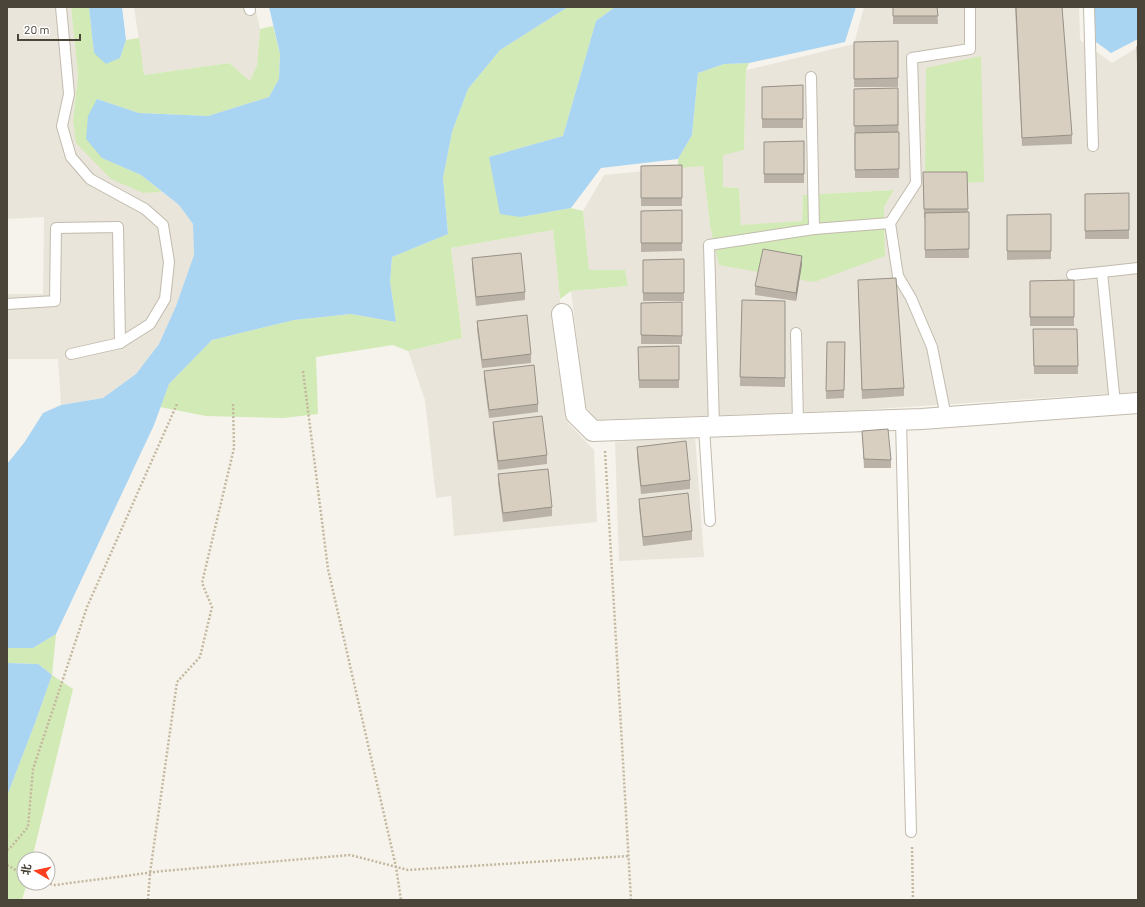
<svg xmlns="http://www.w3.org/2000/svg" width="1145" height="907" font-family="Barlow,'Noto Sans SC',sans-serif">
	<rect width="100%" height="100%" fill="#f6f3ec"/>
	<g fill="#eae5da">
		<polygon points="7,7 71,7 78,75 73,120 143,193 162,192 179,205 193,224 194,255 176,306 159,344 136,374 103,398 61,405 58,359 7,359 7,294 43,294 44,217 7,219"/>
		<polygon points="134,7 255,7 260,29 257,65 250,81 229,63 144,75"/>
		<polygon points="864,7 1079,7 1080,40 1112,63 1138,47 1138,392 859,410 596,420 585,406 571,291 628,286 625,270 589,270 583,211 604,175 703,165 710,225 885,256 884,207 894,190 803,195 802,221 741,226 739,188 723,187 723,154 744,150 746,70 854,44"/>
		<polygon points="553,230 560,299 568,423 594,450 597,522 454,536 451,496 436,498 425,400 408,351 462,338 451,248"/>
		<polygon points="695,436 704,557 619,561 615,442"/>
	</g>
	<g fill="#d2eab5">
		<polygon points="71,7 89,7 94,53 120,58 126,40 139,38 144,75 229,63 250,81 257,65 260,29 273,26 280,54 279,79 269,97 208,116 139,113 97,99 102,158 141,175 162,192 143,193 111,179 76,143 73,120 78,75"/>
		<polygon points="568,7 615,7 596,21 563,136 489,157 521,217 571,208 583,211 589,270 625,270 628,286 571,291 560,299 553,230 451,248 462,338 408,351 393,345 316,357 318,414 283,418 206,416 160,407 169,384 212,340 294,320 351,314 396,322 390,282 392,257 448,234 443,178 452,132 468,89 500,50"/>
		<polygon points="981,56 984,182 925,184 926,68"/>
		<polygon points="749,63 746,70 744,150 723,155 723,187 739,188 741,225 802,221 803,195 894,190 884,207 885,256 814,282 719,265 710,225 703,166 678,168 678,159 692,135 698,73 724,64"/>
		<polygon points="56,634 52,675 73,689 32,859 24,859 24,883 27,883 22,900 7,900 7,796 35,723 52,675 38,664 7,663 7,648 33,648"/>
	</g>
	<g fill="#a9d4f2">
		<polygon points="89,7 122,7 126,40 120,58 106,64 94,53"/>
		<polygon points="269,7 568,7 500,50 468,89 452,132 443,178 448,234 392,257 390,282 396,322 351,314 294,320 212,340 169,384 154,425 56,634 33,648 7,648 7,464 24,443 43,413 61,405 103,398 136,374 159,344 176,306 194,255 193,224 179,205 141,175 102,158 86,139 88,116 97,99 139,113 208,116 269,97 279,79 280,54"/>
		<polygon points="615,7 856,7 845,42 749,63 724,64 698,73 692,135 678,159 601,168 571,208 521,217 500,214 489,157 563,136 596,21"/>
		<polygon points="1094,7 1138,7 1138,39 1111,53 1096,42"/>
		<polygon points="7,663 38,664 52,675 35,723 7,796"/>
	</g>
	<g fill="none" stroke-linecap="round" stroke-linejoin="round">
		<defs>
			<g id="lane">
				<polyline points="61,7 69,94 62,126 71,157 90,179 145,209 163,225 169,262 165,299 150,324 120,343 71,354"/>
				<polyline points="249,7 250,10"/>
				<polyline points="1089,7 1093,146"/>
				<polyline points="811,77 814,229"/>
				<polyline points="1102,272 1138,268"/>
				<polyline points="1072,275 1102,272 1115,404"/>
				<polyline points="7,304 55,301 56,228 118,227 120,343"/>
				<polyline points="796,333 798,423"/>
				<polyline points="946,417 932,347 911,298 898,276 890,223 916,183 912,58 970,49 970,7"/>
				<polyline points="901,420 911,832"/>
				<polyline points="704,427 710,521"/>
				<polyline points="714,427 709,245 814,229 890,223"/>
			</g>
			<polyline id="street" points="562,314 576,414 593,431 922,419 1138,403"/>
		</defs>
		<use href="#lane" stroke="#c2bbae" stroke-width="12"/>
		<use href="#street" stroke="#c2bbae" stroke-width="22"/>
		<g stroke="#c4b79f" stroke-width="2.5" stroke-dasharray="2 2" stroke-linecap="butt">
			<polyline points="303,371 328,569 396,867 401,900"/>
			<polyline points="605,451 631,900"/>
			<polyline points="912,847 913,900"/>
			<polyline points="7,850 11,847 28,827 33,769 87,607 177,404"/>
			<polyline points="7,865 24,875"/>
			<polyline points="46,883 55,885 163,871 350,855 408,870 628,856"/>
			<polyline points="148,900 150,873 177,682 200,657 212,607 202,583 234,448 233,403"/>
		</g>
		<use href="#lane" stroke="#fff" stroke-width="10"/>
		<use href="#street" stroke="#fff" stroke-width="20"/>
	</g>
	<g fill="#bab2a6">
		<polygon points="893,7 937,7 938,24 893,24"/>
		<polygon points="1015,7 1062,7 1072,135 1072,144 1022,146"/>
		<polygon points="898,41 898,87 854,87 854,42"/>
		<polygon points="803,85 803,128 762,128 762,87"/>
		<polygon points="898,88 899,178 855,178 854,89"/>
		<polygon points="804,141 804,183 764,183 764,142"/>
		<polygon points="682,165 682,206 641,206 641,166"/>
		<polygon points="923,172 967,172 969,258 925,258 925,218 924,218"/>
		<polygon points="1129,193 1129,239 1085,239 1085,194"/>
		<polygon points="682,210 682,251 641,252 641,211"/>
		<polygon points="1051,214 1051,259 1007,260 1007,215"/>
		<polygon points="472,258 525,292 525,300 476,306 472,267"/>
		<polygon points="684,259 684,301 643,301 643,260"/>
		<polygon points="802,264 796,301 755,295 755,286"/>
		<polygon points="858,280 904,388 904,396 862,399"/>
		<polygon points="1074,280 1074,326 1030,326 1030,281"/>
		<polygon points="742,300 785,301 785,387 740,386"/>
		<polygon points="682,302 682,344 641,344 641,303"/>
		<polygon points="477,321 531,354 531,363 482,368 477,329"/>
		<polygon points="1033,329 1077,329 1078,374 1034,374"/>
		<polygon points="827,342 845,342 844,398 826,399"/>
		<polygon points="679,346 679,388 639,388 638,347"/>
		<polygon points="484,371 538,404 538,412 489,418 484,379"/>
		<polygon points="493,422 547,455 547,464 498,470 493,431"/>
		<polygon points="862,431 891,460 891,468 864,468"/>
		<polygon points="637,447 690,480 690,489 641,494 637,456"/>
		<polygon points="498,474 552,507 552,516 503,522 498,483"/>
		<polygon points="639,499 692,531 692,540 643,546 639,507"/>
	</g>
	<polygon fill="#979187" points="802,256 802,264 796,301 796,293"/>
	<g fill="#d8cfc1" stroke="#979187">
		<polygon points="893,7 937,7 938,16 893,16"/>
		<polygon points="1016,7 1062,7 1072,135 1022,138"/>
		<polygon points="898,41 898,78 854,79 854,42"/>
		<polygon points="1138,45 1138,82 1137,46"/>
		<polygon points="803,85 803,119 762,119 762,87"/>
		<polygon points="898,88 898,125 854,126 854,89"/>
		<polygon points="899,132 899,169 855,170 855,133"/>
		<polygon points="804,141 804,174 764,174 764,142"/>
		<polygon points="682,165 682,198 641,198 641,166"/>
		<polygon points="923,172 967,172 968,209 924,209"/>
		<polygon points="1129,193 1129,230 1085,231 1085,194"/>
		<polygon points="682,210 682,243 641,243 641,211"/>
		<polygon points="969,212 969,249 925,250 925,213"/>
		<polygon points="1051,214 1051,251 1007,251 1007,215"/>
		<polygon points="763,249 802,256 796,293 755,286"/>
		<polygon points="521,253 525,292 476,297 472,258"/>
		<polygon points="684,259 684,293 643,293 643,260"/>
		<polygon points="896,278 904,388 862,390 858,280"/>
		<polygon points="1074,280 1074,317 1030,317 1030,281"/>
		<polygon points="742,300 785,301 785,378 740,377"/>
		<polygon points="682,302 682,336 641,335 641,303"/>
		<polygon points="527,315 531,354 482,360 477,321"/>
		<polygon points="1033,329 1077,329 1078,366 1034,366"/>
		<polygon points="827,342 845,342 844,390 826,391"/>
		<polygon points="679,346 679,380 639,380 638,347"/>
		<polygon points="534,365 538,404 489,410 484,371"/>
		<polygon points="542,416 547,455 498,461 493,422"/>
		<polygon points="888,429 891,460 864,459 862,431"/>
		<polygon points="686,441 690,480 641,486 637,447"/>
		<polygon points="548,469 552,507 503,513 498,474"/>
		<polygon points="688,493 692,531 643,537 639,499"/>
	</g>
	<rect width="1145" height="907" fill="none" stroke="#4b4439" stroke-width="16"/>
	<g transform="translate(36 871) rotate(279)"><circle r="19" fill="#ffffff" stroke="#b7b4b0"/>
	<path d="M0-3L7 15L0 10L-7 15Z" fill="#fc3f1d"/>
	<text y="-6" font-size="11" font-weight="bold" text-anchor="middle" fill="#4b4439">北</text>
	</g>
	<path d="M18 34v6h62v-6" fill="none" stroke="#4b4439" stroke-width="2"/>
	<text x="24" y="34" font-size="12" fill="#4b4439" stroke="#ffffff" stroke-width="3" paint-order="stroke">20 m</text>
</svg>
